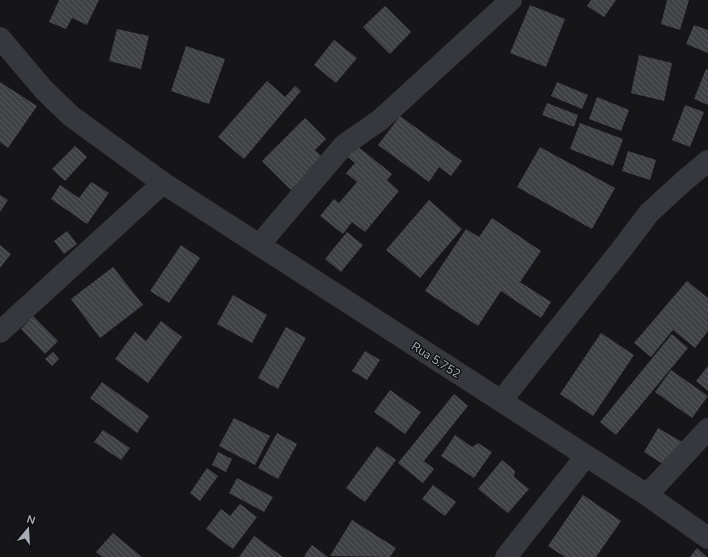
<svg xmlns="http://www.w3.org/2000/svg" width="708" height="557" font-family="'Nunito Sans',sans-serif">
	<defs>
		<pattern id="building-back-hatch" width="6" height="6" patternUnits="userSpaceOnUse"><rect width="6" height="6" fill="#404145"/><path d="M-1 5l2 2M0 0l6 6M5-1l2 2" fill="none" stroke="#595a5e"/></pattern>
	</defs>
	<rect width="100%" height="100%" fill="#161618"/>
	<g fill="url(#building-back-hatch)">
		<polygon points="59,0 99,0 87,25 72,18 66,29 49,22"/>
		<polygon points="591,0 616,0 604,17 587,6"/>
		<polygon points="667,0 689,0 680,30 661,24"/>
		<polygon points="530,5 565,19 546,67 510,53"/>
		<polygon points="385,6 411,32 390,54 363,27"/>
		<polygon points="694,25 708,30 708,53 686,44"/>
		<polygon points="117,29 149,36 141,69 109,61"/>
		<polygon points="334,40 357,58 336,83 314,65"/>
		<polygon points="186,46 225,59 209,104 171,91"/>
		<polygon points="639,55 672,63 664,101 631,93"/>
		<polygon points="706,69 708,70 708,105 694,99"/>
		<polygon points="267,81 285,97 295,86 301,91 244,159 218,137"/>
		<polygon points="0,82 37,106 8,148 0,142"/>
		<polygon points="557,82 588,95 582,109 551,96"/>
		<polygon points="597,97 629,110 621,131 589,119"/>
		<polygon points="547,103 578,115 574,127 542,115"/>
		<polygon points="685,105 704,112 690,147 672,140"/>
		<polygon points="400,116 462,161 451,176 439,167 429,182 378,145"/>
		<polygon points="305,118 326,139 315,150 323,158 291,190 262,161"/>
		<polygon points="580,123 623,139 613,166 570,149"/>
		<polygon points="356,145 392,174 387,180 399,191 365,232 352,222 343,234 320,216 334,199 339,203 357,182 346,173 355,163 347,156"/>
		<polygon points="75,146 87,157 65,181 52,169"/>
		<polygon points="540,147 615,188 592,229 517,187"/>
		<polygon points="628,151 656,160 650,180 622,171"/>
		<polygon points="91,182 109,193 87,224 51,199 60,185 79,198"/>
		<polygon points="0,195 8,200 0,212"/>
		<polygon points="429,200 462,229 420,278 386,250"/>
		<polygon points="492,218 541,251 520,282 551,302 541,318 501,291 478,326 425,291 466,229 479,237"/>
		<polygon points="67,231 77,244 64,254 54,241"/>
		<polygon points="347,232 363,245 341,272 325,259"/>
		<polygon points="0,245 11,254 0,268"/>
		<polygon points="181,245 200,258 169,303 150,291"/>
		<polygon points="113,267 143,305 100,338 71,299"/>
		<polygon points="687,281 708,298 708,331 695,348 673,330 651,357 634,343"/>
		<polygon points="233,295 267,315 252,343 217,324"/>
		<polygon points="33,316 58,341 45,354 21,329"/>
		<polygon points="161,321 182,337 148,383 115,359 135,332 146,341"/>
		<polygon points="286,327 306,338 278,389 258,378"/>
		<polygon points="601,333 634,355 593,416 560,394"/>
		<polygon points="672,334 688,348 616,435 600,422"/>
		<polygon points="365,351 380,360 367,380 352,371"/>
		<polygon points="53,352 59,359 52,366 45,359"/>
		<polygon points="708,366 708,391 696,381"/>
		<polygon points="671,370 708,396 692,418 655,392"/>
		<polygon points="102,382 149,416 137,433 90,398"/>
		<polygon points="390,390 421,412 405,434 374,412"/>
		<polygon points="454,394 468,406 424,461 434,469 423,483 398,463"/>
		<polygon points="234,418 270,436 255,465 219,446"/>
		<polygon points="658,428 684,443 669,468 644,452"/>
		<polygon points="103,430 130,448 121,460 94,442"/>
		<polygon points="277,433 297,444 278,479 258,468"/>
		<polygon points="455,435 472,447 478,443 492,452 474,478 441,456"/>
		<polygon points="377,446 396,460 365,502 346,488"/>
		<polygon points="218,452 232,459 226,472 212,465"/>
		<polygon points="502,460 515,471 514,477 529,489 508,513 478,489"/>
		<polygon points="207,468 218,476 200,501 190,493"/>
		<polygon points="237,478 273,497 264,512 229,493"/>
		<polygon points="433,485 456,502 445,516 422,499"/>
		<polygon points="583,495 621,521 596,557 565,557 548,546"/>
		<polygon points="240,504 257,517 233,549 206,529 221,509 230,516"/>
		<polygon points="352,520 396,548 390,557 330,556"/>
		<polygon points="113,533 142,557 102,557 96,552"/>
		<polygon points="254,536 283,557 239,557"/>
		<polygon points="312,545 328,557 306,557 304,556"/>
		<polygon points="697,548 707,557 690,557"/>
	</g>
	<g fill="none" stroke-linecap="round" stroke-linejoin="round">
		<g stroke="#37383d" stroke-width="22">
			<polyline points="0,38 44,90 71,116 163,183 647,495 708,538"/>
			<polyline points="259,245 344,145 380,120 511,0"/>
			<polyline points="0,332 163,183"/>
			<polyline points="501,401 621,250 649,213 685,180 708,161"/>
			<polyline points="647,495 708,429"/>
			<polyline points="506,557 586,456"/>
		</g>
	</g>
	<g text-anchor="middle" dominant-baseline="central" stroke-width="3" stroke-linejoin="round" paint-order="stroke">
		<g font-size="12" fill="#a8adb8" stroke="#111113">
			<text transform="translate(436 360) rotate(33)">Rua 5.752</text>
		</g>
	</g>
	<g transform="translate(28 529) rotate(18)" stroke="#111113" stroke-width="3" paint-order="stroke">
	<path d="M0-3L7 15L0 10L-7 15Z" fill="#a8adb8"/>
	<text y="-6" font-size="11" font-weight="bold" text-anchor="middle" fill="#a8adb8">N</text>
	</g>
</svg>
